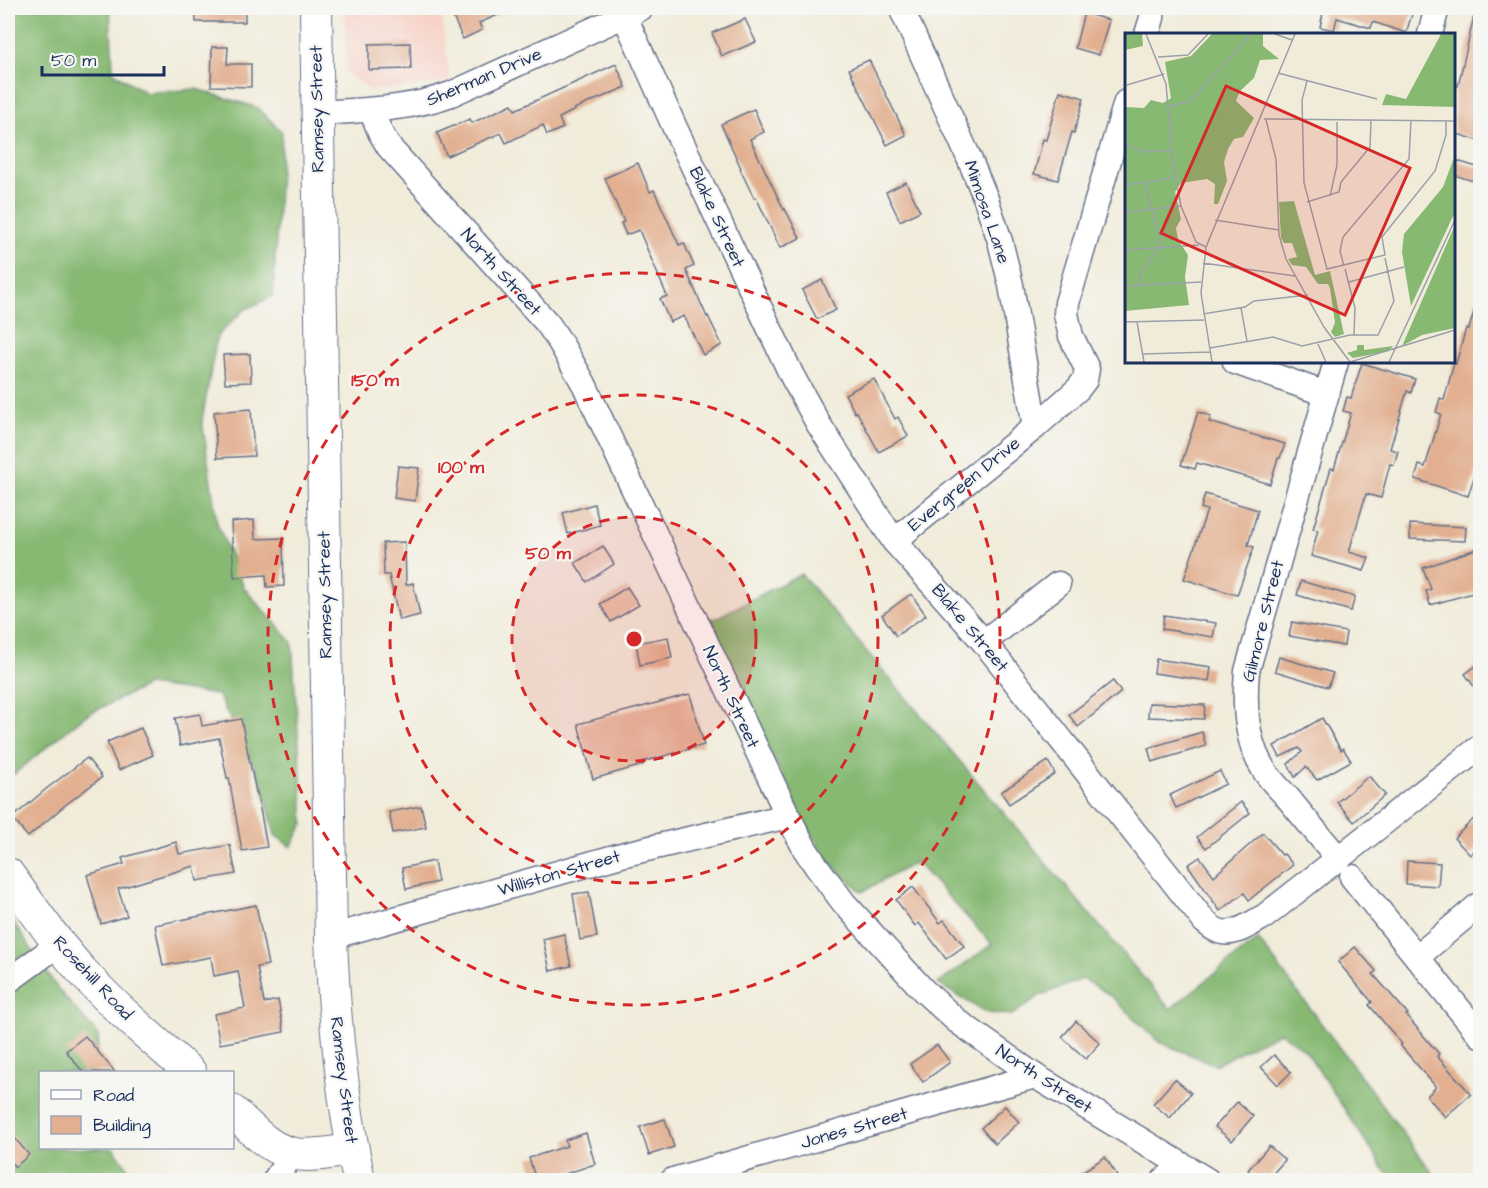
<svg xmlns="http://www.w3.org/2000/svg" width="1488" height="1188" font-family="'Architects Daughter',sans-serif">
	<rect width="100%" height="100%" fill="#f6f6f2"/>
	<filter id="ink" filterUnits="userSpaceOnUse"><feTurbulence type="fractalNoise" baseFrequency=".0167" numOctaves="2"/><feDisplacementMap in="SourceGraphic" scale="12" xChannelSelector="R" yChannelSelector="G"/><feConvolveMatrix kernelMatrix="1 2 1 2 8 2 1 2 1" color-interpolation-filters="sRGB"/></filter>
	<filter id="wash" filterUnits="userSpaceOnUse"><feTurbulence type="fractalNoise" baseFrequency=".008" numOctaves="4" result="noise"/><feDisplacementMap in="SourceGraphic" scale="24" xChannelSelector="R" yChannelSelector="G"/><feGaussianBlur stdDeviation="1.35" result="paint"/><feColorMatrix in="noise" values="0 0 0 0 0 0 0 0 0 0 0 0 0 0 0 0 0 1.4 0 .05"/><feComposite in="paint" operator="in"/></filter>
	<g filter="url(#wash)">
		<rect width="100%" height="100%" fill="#f1ecda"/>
		<polygon fill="#f7d1c6" points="345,8 441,8 450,82 371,91 346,72"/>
		<g fill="#87b973" stroke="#517468" stroke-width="1.5">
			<polygon points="8,8 110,8 113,72 146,93 196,89 258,108 282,132 273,296 244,310 217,336 202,420 217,523 244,588 292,642 304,823 291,847 275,835 261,779 218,695 148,685 86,715 8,779"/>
			<polygon points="801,574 1170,1009 1258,939 1438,1180 1391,1180 1306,1051 1280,1032 1247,1048 1216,1065 1159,1042 1110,995 1083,979 1041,995 1012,1015 987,1013 938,984 992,944 916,862 862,892 828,861 804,822 708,622"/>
			<polygon points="8,914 57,988 99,1036 94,1072 40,1072 40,1148 114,1148 136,1180 8,1180"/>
		</g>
		<g id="blocks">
			<g fill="#e2b091">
				<polygon points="195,8 245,8 245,22 196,22"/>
				<polygon points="449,8 514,8 479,23 482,30 463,39"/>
				<polygon points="1315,8 1414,8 1406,33 1373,22 1371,28 1337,18 1334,30 1320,27 1323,13 1315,10"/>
				<polygon points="1475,12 1480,13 1480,141 1454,133 1454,97 1456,85 1458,86"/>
				<polygon points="1084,13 1109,20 1099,55 1075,48"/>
				<polygon points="745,19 756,42 722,56 712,33"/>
				<polygon points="410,43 411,69 369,70 369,44"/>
				<polygon points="212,47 228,47 227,64 251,64 251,87 211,86"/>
				<polygon points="869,60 906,135 887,145 849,69"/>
				<polygon points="616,64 626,87 574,109 575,110 559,118 563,128 547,135 543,125 506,143 501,133 447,156 437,133 470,119 472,123 512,104 515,110"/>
				<polygon points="1060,91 1084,98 1074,133 1072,132 1058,180 1034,174 1043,139 1046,140"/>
				<polygon points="754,109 764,132 750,139 784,210 785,209 800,238 780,248 756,197 754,198 740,169 741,168 721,124"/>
				<polygon points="1454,160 1480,168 1480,183 1454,175"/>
				<polygon points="638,163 650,192 654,190 679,245 684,243 694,266 686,270 707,317 708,316 722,345 703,355 684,316 670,322 660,299 667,296 639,230 626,235 621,223 624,222 605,178"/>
				<polygon points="906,182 920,211 900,221 886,192"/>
				<polygon points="822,280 836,310 817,319 802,290"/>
				<polygon points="1477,301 1480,302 1480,459 1468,496 1415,479 1419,465 1425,467 1441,414 1436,412 1440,398 1444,400 1454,363 1456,364 1466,328 1469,329"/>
				<polygon points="250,354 251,382 225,383 223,355"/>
				<polygon points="1362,363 1415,379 1411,393 1407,391 1390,449 1398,451 1394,465 1390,464 1381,498 1366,494 1349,552 1369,558 1364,571 1311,556 1318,530 1313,529 1331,468 1334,469 1351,413 1343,411 1347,397 1351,398"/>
				<polygon points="874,379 895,419 898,417 908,436 879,452 857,412 855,413 845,394"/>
				<polygon points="251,409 254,456 217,458 214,412"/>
				<polygon points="1198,412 1211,416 1209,422 1285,444 1280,458 1278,458 1270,484 1197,463 1195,469 1181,465"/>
				<polygon points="398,466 419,468 415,501 394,498"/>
				<polygon points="1205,494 1258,510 1248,545 1254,547 1237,595 1184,579 1207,510 1201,508"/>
				<polygon points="594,504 600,525 568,534 563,513"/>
				<polygon points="254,520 255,539 283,538 284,586 267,587 266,575 234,577 231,522"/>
				<polygon points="1410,524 1466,527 1465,541 1410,539"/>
				<polygon points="405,542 406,585 413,583 420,615 399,620 389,575 384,575 383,543"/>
				<polygon points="603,546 614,564 587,582 575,563"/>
				<polygon points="1476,549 1480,563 1476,564 1480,580 1480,591 1430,605 1426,591 1431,589 1423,568"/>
				<polygon points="1301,581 1355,597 1351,611 1297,595"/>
				<polygon points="627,587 639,605 611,622 600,604"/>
				<polygon points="911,594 926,615 896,636 882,615"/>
				<polygon points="1164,615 1216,623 1213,637 1162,629"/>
				<polygon points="1292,622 1346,632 1344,646 1289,636"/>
				<polygon points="668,637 672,658 640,665 636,643"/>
				<polygon points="1279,657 1333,673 1328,687 1275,671"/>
				<polygon points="1156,659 1211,667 1209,681 1154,673"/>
				<polygon points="1480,663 1480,695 1465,674"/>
				<polygon points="1113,681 1121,692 1078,727 1069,715"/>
				<polygon points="690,694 704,745 642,762 643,765 593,779 578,724"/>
				<polygon points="1149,703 1205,705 1204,719 1148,717"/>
				<polygon points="200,714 202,726 241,719 256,792 257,792 267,847 242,851 229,778 227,778 219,738 180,746 175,718"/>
				<polygon points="1322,718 1341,750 1343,748 1351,761 1317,780 1306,767 1295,777 1288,764 1302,752 1299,748 1280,757 1274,746"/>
				<polygon points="141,728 153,755 119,770 107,742"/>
				<polygon points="1202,732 1206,746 1152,762 1148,748"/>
				<polygon points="87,758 102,777 64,806 28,837 12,818 46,789"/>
				<polygon points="1048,761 1055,774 1009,804 1001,792"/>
				<polygon points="1220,771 1226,784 1176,808 1170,795"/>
				<polygon points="1369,776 1385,795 1354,822 1337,802"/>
				<polygon points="1241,802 1250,813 1206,848 1197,837"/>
				<polygon points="421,806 426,827 393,833 389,812"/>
				<polygon points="1480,813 1480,845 1470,855 1454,838"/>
				<polygon points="1263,833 1282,855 1284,854 1293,865 1249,900 1244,893 1220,911 1188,865 1200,857 1214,876"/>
				<polygon points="176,842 179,854 230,845 236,874 197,881 194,866 118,889 127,916 101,924 87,875 124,864 122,858"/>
				<polygon points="434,861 438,882 406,889 402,868"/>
				<polygon points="1407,861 1440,863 1438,886 1406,884"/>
				<polygon points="913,887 940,923 944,920 964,946 946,959 919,923 915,926 896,900"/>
				<polygon points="589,892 597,937 580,940 573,894"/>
				<polygon points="256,905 268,965 257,967 264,1003 278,1000 284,1032 220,1044 214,1014 245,1008 238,971 214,976 211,957 163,966 155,925"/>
				<polygon points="564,934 571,966 550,971 543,939"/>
				<polygon points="1355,947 1376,971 1373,974 1408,1014 1406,1015 1439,1054 1437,1056 1471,1094 1445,1117 1427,1096 1436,1087 1400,1045 1402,1044 1369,1005 1372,1002 1338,962"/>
				<polygon points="1076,1021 1100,1043 1086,1059 1062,1037"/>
				<polygon points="85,1036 115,1072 83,1072 66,1051"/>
				<polygon points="937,1045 950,1062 923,1082 910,1064"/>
				<polygon points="1274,1055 1291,1072 1278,1085 1261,1067"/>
				<polygon points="1175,1079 1191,1093 1170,1118 1153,1104"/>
				<polygon points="1237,1102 1253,1116 1232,1141 1215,1127"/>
				<polygon points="1005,1106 1019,1122 995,1144 981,1128"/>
				<polygon points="665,1119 674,1147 649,1155 640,1127"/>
				<polygon points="8,1130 29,1155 15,1167 8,1159"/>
				<polygon points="586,1133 595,1164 562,1175 562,1177 553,1180 536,1180 529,1158 567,1146 565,1140"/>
				<polygon points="1269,1146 1285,1160 1267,1180 1260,1180 1248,1170"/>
				<polygon points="1105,1157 1117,1175 1109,1180 1069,1180"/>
			</g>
		</g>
	</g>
	<g filter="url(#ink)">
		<use href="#blocks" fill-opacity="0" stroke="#667189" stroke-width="1.5"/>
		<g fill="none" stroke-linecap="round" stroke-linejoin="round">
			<defs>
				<g id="minor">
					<path d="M621,8l54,120 117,248 27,49 75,116 90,101 221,280c5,4 10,9 17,10 15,3 31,-10 43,-16l215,-169"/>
					<polyline points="901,8 969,158 986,199 1000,241 1011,285 1035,427"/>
					<polyline points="1147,34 1152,18 1153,8"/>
					<polyline points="1430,34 1437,8"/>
					<polyline points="371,110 380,132 389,147 548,324 560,342 584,384 788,816 805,849 817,867 844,903 924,991 957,1021 1035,1076 1207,1180"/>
					<path d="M317,113c46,-3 91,-3 134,-19l190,-86"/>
					<polyline points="1235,362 1326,394"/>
					<path d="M1336,362l-89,309c-3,33 -2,70 17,99 6,10 16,19 24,28 17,21 34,41 51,61"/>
					<polyline points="894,541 1035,427 1078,389 1085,380 1087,369 1071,336 1066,314 1067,303 1126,102"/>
					<polyline points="984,642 1058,584"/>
					<polyline points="1352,877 1480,1035"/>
					<polyline points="331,937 625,854 788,816"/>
					<polyline points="1417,957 1480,904"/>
					<polyline points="8,981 59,944"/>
					<polyline points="275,1180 292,1154"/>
					<polyline points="673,1180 1035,1076"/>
					<polyline points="1164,1180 1183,1166"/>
				</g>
				<g id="major">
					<path d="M316,8l15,929c3,82 11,163 28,243"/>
					<path d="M8,874c23,32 45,65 72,95 33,37 72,70 110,103"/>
					<path d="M232,1111c18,16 38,40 63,43 18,3 39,-2 57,-4"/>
				</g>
			</defs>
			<use href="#minor" stroke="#667189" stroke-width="27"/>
			<use href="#major" stroke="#667189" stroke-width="34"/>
			<use href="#minor" stroke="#fff" stroke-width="24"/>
			<use href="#major" stroke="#fff" stroke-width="32"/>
		</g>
	</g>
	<circle cx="634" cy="639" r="122" fill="#d62828" fill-opacity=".12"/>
	<g fill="none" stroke="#d62828" stroke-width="3" stroke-dasharray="10 8">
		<circle cx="634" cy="639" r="122"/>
		<circle cx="634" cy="639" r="244"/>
		<circle cx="634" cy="639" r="366"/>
	</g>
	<g text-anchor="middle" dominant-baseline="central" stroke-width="4.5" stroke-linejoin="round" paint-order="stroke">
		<g font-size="18" fill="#1b2f5e" stroke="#f6f6f2">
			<text transform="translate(484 77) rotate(-23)">Sherman Drive</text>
			<text transform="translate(317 109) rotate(-91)">Ramsey Street</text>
			<text transform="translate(987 212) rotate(71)">Mimosa Lane</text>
			<text transform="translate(717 217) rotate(65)">Blake Street</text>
			<text transform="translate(501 272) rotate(48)">North Street</text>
			<text transform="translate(964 484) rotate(-39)">Evergreen Drive</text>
			<text transform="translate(325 595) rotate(-91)">Ramsey Street</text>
			<text transform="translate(1263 621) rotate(-76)">Gilmore Street</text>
			<text transform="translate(970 628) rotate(50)">Blake Street</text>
			<text transform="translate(731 697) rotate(65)">North Street</text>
			<text transform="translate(559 873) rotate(-16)">Williston Street</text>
			<text transform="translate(93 978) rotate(47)">Rosehill Road</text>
			<text transform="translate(1044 1079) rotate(33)">North Street</text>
			<text transform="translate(344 1080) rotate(83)">Ramsey Street</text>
			<text transform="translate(854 1128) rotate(-16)">Jones Street</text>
		</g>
	</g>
	<g transform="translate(1125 33)">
		<rect width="330" height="330" fill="#f1ecda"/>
		<path d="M0,1h17l1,12 -18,4zM87,1h51v12l16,13 -19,1 -6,18 -14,13 -4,10 18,17 -11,19 -9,2 -6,10 -4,13 3,19 -9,23h-4l1,-20 -8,-5 -26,4 -6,9 6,27 -5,9 2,12 10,15 -3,22 4,28 -64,6v-204l19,1 7,-8 12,3 8,-5 -6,-36 26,-6zM316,1h14v73l-73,-2 4,-11 20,5zM330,122v57l-44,94 -9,-54 2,-18 39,-47zM169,168l21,74 15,-4 14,63 -9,3 -4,-5 4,-9 -5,-35 -2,-4h-10l-12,-17 -14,-2 -4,-6 9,-2 -5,-14h-8l-3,-5 -2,-36zM330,192v103l-33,7 -20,11zM232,312h7v5l29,-4 -4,5 -36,7 -6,-5 10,-3z" fill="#87b973"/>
		<path fill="none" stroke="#9ba0a8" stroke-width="1.5" d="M21,1l20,50 7,81 8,41 15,36 10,5M150,1l17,6M33,24l30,-2 20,-21M153,40l99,26M182,48l-5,19 2,83 23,86 58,-14 -3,-18 53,-66 11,-36v-14M2,52l37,-11M43,73l23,-5 60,-67M139,86l191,2M141,87l10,39 3,76 7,24 38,68 26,35M0,111l20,8 26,-2M0,152l50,-7M205,163l7,-31v-43M182,169l32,-10 2,-10 29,-35 1,-26M0,179l56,-6M90,187l64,10M0,217l74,-5M78,230l92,13M219,233l-4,-15 3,-14 66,-78 2,-38M220,236l10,39 -1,27M224,249l55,-15M0,253l76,-4M14,253l2,-15 16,-20 3,-12 -15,-55M116,275l6,33M78,281l42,-7 9,-6 54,-6M0,289l79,-2M12,289l7,40M193,311l8,18M85,315l63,-11 29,9 48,-11h28l16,-34 -9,-43M18,321l67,-2M87,329l-11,-69 5,-46 89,-213M225,329l105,-32M264,329l66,-142"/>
		<path fill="#d62828" fill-opacity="0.15" stroke="#d62828" stroke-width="3" d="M101,53l184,82 -65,147 -184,-82z"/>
		<rect width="330" height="330" fill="none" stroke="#1b2f5e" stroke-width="3"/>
	</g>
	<circle cx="634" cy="639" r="9" fill="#d62828" stroke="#f6f6f2" stroke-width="3"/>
	<g font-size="18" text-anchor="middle" font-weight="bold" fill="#d62828" stroke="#f6f6f2" stroke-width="4.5" stroke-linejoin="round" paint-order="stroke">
		<text x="375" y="386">150 m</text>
		<text x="461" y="473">100 m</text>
		<text x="548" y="559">50 m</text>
	</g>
	<rect width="1488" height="1188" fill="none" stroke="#f6f6f2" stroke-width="30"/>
	<rect x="39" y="1071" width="195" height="78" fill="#f6f6f2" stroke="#9ea6b7" stroke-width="1.5"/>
	<rect x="51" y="1090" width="30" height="9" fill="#ffffff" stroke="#9ea6b7" stroke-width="1.5"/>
	<text x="93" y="1101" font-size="18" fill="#1b2f5e">Road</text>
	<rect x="51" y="1116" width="30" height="18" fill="#e2b091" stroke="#9ea6b7" stroke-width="1.5"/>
	<text x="93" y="1131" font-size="18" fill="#1b2f5e">Building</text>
	<path d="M42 66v9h122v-9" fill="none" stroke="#1b2f5e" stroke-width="3"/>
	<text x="51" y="66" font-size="18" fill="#1b2f5e" stroke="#f6f6f2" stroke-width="4.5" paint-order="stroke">50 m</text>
</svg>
